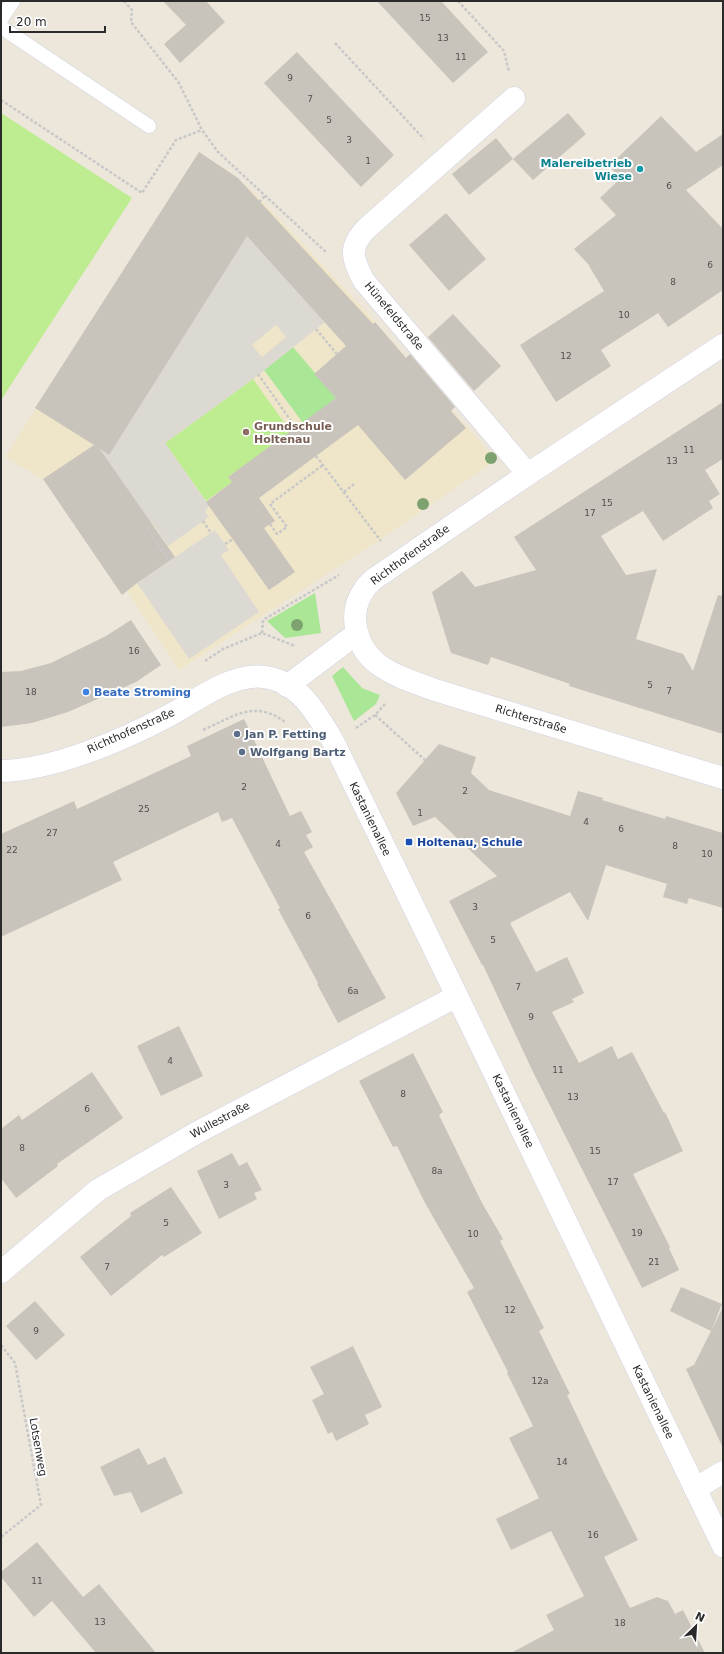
<svg xmlns="http://www.w3.org/2000/svg" width="724" height="1654" font-family="'DejaVu Sans',sans-serif">
	<rect width="100%" height="100%" fill="#ede7db"/>
	<polygon fill="#efe6c9" points="199,152 234,175 255,193 373,319 496,460 375,543 179,670 127,591 43,479 5,457"/>
	<g fill="#a9e695">
		<polygon points="293,347 336,398 303,423 264,370"/>
		<polygon points="315,593 321,633 285,638 267,621"/>
		<polygon points="343,667 362,688 380,695 376,704 354,721 332,676"/>
	</g>
	<g fill="#bded90">
		<polygon points="1,113 132,198 1,400"/>
		<polygon points="253,379 291,432 228,477 232,482 206,501 165,443"/>
	</g>
	<g fill="#dcd9d2" fill-rule="evenodd">
		<path d="M237,224l88,98 -72,57 -88,64 44,63 -4,6 4,5 -41,29 -15,-22 -13,8 -52,-77zM276,325l10,12 -24,20 -10,-12z"/>
		<polygon points="215,530 229,550 221,555 259,612 189,659 137,583"/>
	</g>
	<g fill="#c8c3bb">
		<polygon points="163,1 206,1 225,22 180,63 164,44 186,25"/>
		<polygon points="377,1 441,1 488,52 453,83"/>
		<polygon points="297,52 394,155 361,187 264,83"/>
		<polygon points="568,113 586,134 533,180 513,159"/>
		<polygon points="661,116 696,152 723,134 723,165 686,190 723,229 723,290 668,327 658,313 601,350 611,366 556,402 520,345 604,291 588,264 574,249 616,215 600,198 621,178 609,166"/>
		<polygon points="496,138 513,159 469,195 452,174"/>
		<polygon points="199,152 238,178 373,324 375,322 406,358 410,354 455,407 451,411 466,428 405,480 358,425 259,498 275,521 264,528 295,572 269,590 206,502 232,482 228,477 336,398 314,374 346,346 247,236 109,455 99,448 175,557 137,583 122,595 43,479 94,445 35,408"/>
		<polygon points="446,213 486,259 449,291 409,245"/>
		<polygon points="453,314 501,366 474,391 428,337"/>
		<polygon points="723,402 723,459 705,470 720,494 709,501 713,508 663,541 643,511 601,536 626,575 657,569 636,639 683,654 693,671 718,595 723,596 723,734 569,686 570,684 491,657 488,665 451,653 432,592 462,571 475,587 536,570 514,537"/>
		<polygon points="131,620 161,665 136,682 68,712 32,723 1,727 1,672 21,671 51,663 106,636"/>
		<polygon points="244,719 290,816 301,811 312,832 306,835 313,847 304,852 386,998 338,1023 317,984 318,983 278,909 280,908 232,818 222,822 218,812 113,862 122,880 1,937 1,834 74,801 77,809 191,756 187,746"/>
		<polygon points="439,744 476,757 471,773 489,790 570,816 578,791 603,798 602,800 665,819 666,816 723,833 723,908 689,898 687,904 663,897 667,884 606,865 588,921 570,892 510,923 536,972 567,957 584,993 572,999 574,1002 552,1012 579,1063 612,1046 618,1059 632,1052 664,1113 665,1112 683,1151 633,1174 670,1247 669,1248 679,1270 642,1288 533,1072 483,965 482,965 449,901 497,876 435,817 413,826 396,793"/>
		<polygon points="179,1026 203,1076 161,1096 137,1046"/>
		<polygon points="413,1053 443,1112 439,1115 482,1203 503,1239 500,1241 544,1328 539,1331 570,1394 567,1395 604,1473 638,1540 604,1557 630,1608 657,1597 668,1601 675,1614 683,1610 705,1653 511,1653 554,1630 546,1615 584,1596 551,1531 511,1550 496,1519 539,1498 509,1438 533,1426 507,1373 508,1372 467,1292 474,1288 425,1203 397,1146 393,1147 359,1081"/>
		<polygon points="92,1072 123,1118 57,1164 58,1166 16,1198 1,1178 1,1129 19,1115 22,1120"/>
		<polygon points="232,1153 239,1166 247,1162 262,1190 254,1193 257,1199 219,1219 197,1171"/>
		<polygon points="171,1187 202,1233 164,1257 162,1255 111,1296 80,1257 131,1216 130,1213"/>
		<polygon points="681,1287 722,1304 711,1331 670,1311"/>
		<polygon points="35,1301 65,1335 36,1360 6,1326"/>
		<polygon points="723,1307 723,1448 686,1369 694,1365"/>
		<polygon points="353,1346 382,1407 365,1415 369,1424 336,1441 332,1432 328,1434 312,1400 324,1394 310,1367"/>
		<polygon points="139,1448 148,1465 165,1457 183,1493 141,1513 131,1492 114,1496 100,1467"/>
		<polygon points="37,1542 83,1597 99,1584 156,1653 96,1653 52,1601 34,1617 1,1577 1,1572"/>
	</g>
	<g fill="none" stroke-linecap="round" stroke-linejoin="round">
		<defs>
			<g id="service">
				<polyline points="1,19 13,1"/>
				<polyline points="1,27 149,126"/>
			</g>
			<g id="minor">
				<path d="M514,98l-147,130c-19,19 -15,31 -3,53l164,193"/>
				<path d="M723,345l-195,129 -154,105c-3,3 -8,7 -10,11 -17,24 -8,58 15,75 17,12 37,18 56,25l288,88"/>
				<polyline points="287,686 356,634"/>
				<path d="M1,771c53,-1 122,-31 169,-56 28,-15 60,-42 94,-38 36,4 54,39 70,66l123,253 266,550"/>
				<polyline points="1,1272 98,1190 198,1132 457,996"/>
				<polyline points="695,1489 723,1472"/>
			</g>
		</defs>
		<use href="#service" stroke="#d0d2e3" stroke-width="15"/>
		<use href="#minor" stroke="#d0d2e3" stroke-width="23"/>
		<g stroke="#c8c8c8" stroke-width="2.5" stroke-dasharray="3 2" stroke-linecap="butt">
			<polyline points="124,1 132,10 131,22 179,83 202,130 218,152 326,252"/>
			<polyline points="458,1 504,51 509,72"/>
			<polyline points="335,43 424,139"/>
			<polyline points="1,100 142,193 176,140 202,130"/>
			<polyline points="259,202 265,196"/>
			<polyline points="316,329 337,354"/>
			<polyline points="258,374 296,428"/>
			<polyline points="316,456 381,541"/>
			<polyline points="344,492 354,484"/>
			<polyline points="203,521 211,533"/>
			<polyline points="270,524 277,534 287,527 270,504 323,465"/>
			<polyline points="147,528 169,561"/>
			<polyline points="225,544 233,539"/>
			<polyline points="262,633 263,620 339,575"/>
			<polyline points="205,661 223,649 262,633 295,646"/>
			<polyline points="375,715 425,760"/>
			<polyline points="356,728 375,715 387,702"/>
			<path d="M203,730c30,-13 51,-31 82,-8"/>
			<polyline points="1,1345 15,1363 41,1505 1,1537"/>
		</g>
		<use href="#service" stroke="#fff" stroke-width="14"/>
		<use href="#minor" stroke="#fff" stroke-width="22"/>
	</g>
	<g fill="#7da26f">
		<circle cx="491" cy="458" r="6"/>
		<circle cx="423" cy="504" r="6"/>
		<circle cx="297" cy="625" r="6"/>
	</g>
	<circle fill="#0f9aa8" stroke="#fff" stroke-width="1.5" cx="640" cy="169" r="4"/>
	<circle fill="#8d6e63" stroke="#fff" stroke-width="1.5" cx="246" cy="432" r="4"/>
	<circle fill="#3f7fe0" stroke="#fff" stroke-width="1.5" cx="86" cy="692" r="4"/>
	<g fill="#5c6f8a" stroke="#fff" stroke-width="1.5">
		<circle cx="237" cy="734" r="4"/>
		<circle cx="242" cy="752" r="4"/>
	</g>
	<rect fill="#1a4fb4" stroke="#fff" stroke-width="1.5" x="405" y="838" width="8" height="8" rx="2"/>
	<g text-anchor="middle" dominant-baseline="central" stroke-width="4" stroke-linejoin="round" paint-order="stroke">
		<g font-size="9" fill="#52504e">
			<text x="425" y="18">15</text>
			<text x="443" y="38">13</text>
			<text x="461" y="57">11</text>
			<text x="290" y="78">9</text>
			<text x="310" y="99">7</text>
			<text x="329" y="120">5</text>
			<text x="349" y="140">3</text>
			<text x="368" y="161">1</text>
			<text x="669" y="186">6</text>
			<text x="710" y="265">6</text>
			<text x="673" y="282">8</text>
			<text x="624" y="315">10</text>
			<text x="566" y="356">12</text>
			<text x="689" y="450">11</text>
			<text x="672" y="461">13</text>
			<text x="607" y="503">15</text>
			<text x="590" y="513">17</text>
			<text x="134" y="651">16</text>
			<text x="650" y="685">5</text>
			<text x="669" y="691">7</text>
			<text x="31" y="692">18</text>
			<text x="244" y="787">2</text>
			<text x="465" y="791">2</text>
			<text x="144" y="809">25</text>
			<text x="420" y="813">1</text>
			<text x="586" y="822">4</text>
			<text x="621" y="829">6</text>
			<text x="52" y="833">27</text>
			<text x="278" y="844">4</text>
			<text x="675" y="846">8</text>
			<text x="12" y="850">22</text>
			<text x="707" y="854">10</text>
			<text x="475" y="907">3</text>
			<text x="308" y="916">6</text>
			<text x="493" y="940">5</text>
			<text x="518" y="987">7</text>
			<text x="353" y="991">6a</text>
			<text x="531" y="1017">9</text>
			<text x="170" y="1061">4</text>
			<text x="558" y="1070">11</text>
			<text x="403" y="1094">8</text>
			<text x="573" y="1097">13</text>
			<text x="87" y="1109">6</text>
			<text x="22" y="1148">8</text>
			<text x="595" y="1151">15</text>
			<text x="437" y="1171">8a</text>
			<text x="613" y="1182">17</text>
			<text x="226" y="1185">3</text>
			<text x="166" y="1223">5</text>
			<text x="637" y="1233">19</text>
			<text x="473" y="1234">10</text>
			<text x="654" y="1262">21</text>
			<text x="107" y="1267">7</text>
			<text x="510" y="1310">12</text>
			<text x="36" y="1331">9</text>
			<text x="540" y="1381">12a</text>
			<text x="562" y="1462">14</text>
			<text x="593" y="1535">16</text>
			<text x="37" y="1581">11</text>
			<text x="100" y="1622">13</text>
			<text x="620" y="1623">18</text>
		</g>
		<g font-size="11" font-weight="bold" fill="#0d838f" stroke="#fff" text-anchor="end">
			<text x="632" y="163">Malereibetrieb<tspan x="632" dy="13">Wiese</tspan></text>
		</g>
		<g font-size="11" fill="#2a2a2a" stroke="#fff">
			<text transform="translate(394 316) rotate(50)">Hünefeldstraße</text>
			<text transform="translate(410 555) rotate(-36)">Richthofenstraße</text>
			<text transform="translate(531 719) rotate(17)">Richterstraße</text>
			<text transform="translate(131 731) rotate(-24)">Richthofenstraße</text>
			<text transform="translate(370 819) rotate(64)">Kastanienallee</text>
			<text transform="translate(513 1111) rotate(64)">Kastanienallee</text>
			<text transform="translate(220 1120) rotate(-28)">Wullestraße</text>
			<text transform="translate(653 1402) rotate(64)">Kastanienallee</text>
			<text transform="translate(38 1447) rotate(80)">Lotsenweg</text>
		</g>
		<g font-size="11" font-weight="bold" fill="#785e54" stroke="#fff" text-anchor="start">
			<text x="254" y="426">Grundschule<tspan x="254" dy="13">Holtenau</tspan></text>
		</g>
		<g font-size="11" font-weight="bold" fill="#366cbe" stroke="#fff" text-anchor="start">
			<text x="94" y="692">Beate Stroming</text>
		</g>
		<g font-size="11" font-weight="bold" fill="#4e5e75" stroke="#fff" text-anchor="start">
			<text x="245" y="734">Jan P. Fetting</text>
			<text x="250" y="752">Wolfgang Bartz</text>
		</g>
		<g font-size="11" font-weight="bold" fill="#164399" stroke="#fff" text-anchor="start">
			<text x="417" y="842">Holtenau, Schule</text>
		</g>
	</g>
	<rect width="724" height="1654" fill="none" stroke="#2a2a2a" stroke-width="4"/>
	<g transform="translate(696 1626) rotate(25)" stroke="#ffffff" stroke-width="3" paint-order="stroke">
	<path d="M0-3L7 15L0 10L-7 15Z" fill="#2a2a2a"/>
	<text y="-6" font-size="11" font-weight="bold" text-anchor="middle" fill="#2a2a2a">N</text>
	</g>
	<path d="M10 26v6h95v-6" fill="none" stroke="#2a2a2a" stroke-width="2"/>
	<text x="16" y="26" font-size="12" fill="#2a2a2a" stroke="#ffffff" stroke-width="3" paint-order="stroke">20 m</text>
</svg>
